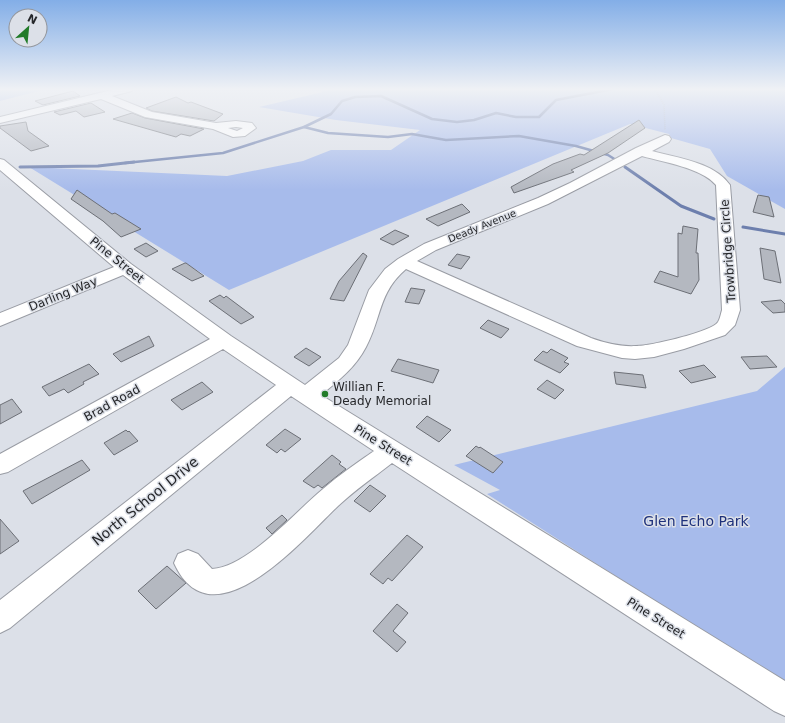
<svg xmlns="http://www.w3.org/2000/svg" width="785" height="723" font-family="'DejaVu Sans',sans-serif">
	<rect width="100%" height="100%" fill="#dce0e8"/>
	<g fill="#a7bbeb">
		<polygon points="0,89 46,89 0,101"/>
		<polygon points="320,89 785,89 785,209 727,176 710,149 671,138 669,134 630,124 229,290 29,167 227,176 303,161 331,150 391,150 420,130 336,120 259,107 323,92"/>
		<polygon points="785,367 785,684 487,494 500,490 454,465 757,391"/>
	</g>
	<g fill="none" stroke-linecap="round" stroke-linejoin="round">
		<g stroke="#6d7fad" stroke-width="2.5">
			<polyline points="304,127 328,133 388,137 412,134 446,140 519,136 576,146 608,155 616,160"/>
			<polyline points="125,163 223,153 304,127 331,114 342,101 355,97 381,96 432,119 457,122 474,120 496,113 516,117 539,117 556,100 613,89"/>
		</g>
		<g stroke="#6d7fad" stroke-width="3">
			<polyline points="20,167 98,166 134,162"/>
			<polyline points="625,167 681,206 714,219"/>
			<polyline points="743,227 785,234"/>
		</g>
	</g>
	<g fill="#b4b8c0" stroke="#6c6f76">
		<polygon points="73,91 80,96 43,105 35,101"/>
		<polygon points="176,97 188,103 191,102 223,114 214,121 152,111 146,108"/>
		<polygon points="91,103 105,112 84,117 76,111 60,115 54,112"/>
		<polygon points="132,113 145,118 204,129 190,136 181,134 176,137 113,119"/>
		<polygon points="639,120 645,128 608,153 571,170 574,172 514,193 511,187 553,164 580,154 584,155"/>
		<polygon points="26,122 28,131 49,146 31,151 0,128 0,126"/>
		<polygon points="77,190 112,214 115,213 141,229 121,237 103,221 71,199"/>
		<polygon points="758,195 769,197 774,217 753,212"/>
		<polygon points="462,204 470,212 438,226 426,219"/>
		<polygon points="683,226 698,229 696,253 698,253 699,280 691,294 654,282 660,271 678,277 678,233 682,234"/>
		<polygon points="395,230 409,236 393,245 380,239"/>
		<polygon points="146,243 158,251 146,257 134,249"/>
		<polygon points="760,248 775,251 781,283 764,279"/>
		<polygon points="363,253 367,256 344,301 330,299 339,281"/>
		<polygon points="457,254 470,257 461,269 448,265"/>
		<polygon points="185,263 186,263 204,276 192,281 172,269"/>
		<polygon points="411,288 425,290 419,304 405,302"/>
		<polygon points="220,295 224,298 226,296 254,317 241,324 209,301"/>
		<polygon points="781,300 785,304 785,312 773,313 761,302"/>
		<polygon points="488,320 509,329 501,338 480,328"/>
		<polygon points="149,336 154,346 121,362 113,354"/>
		<polygon points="306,348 321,357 309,366 294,357"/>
		<polygon points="551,349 568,358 564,362 569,364 560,373 534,360 543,351 547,353"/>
		<polygon points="767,356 777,367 750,369 741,357"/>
		<polygon points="398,359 439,370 433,383 416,378 391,371"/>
		<polygon points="89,364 99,374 83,382 84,384 68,393 64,389 49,396 42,387"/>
		<polygon points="704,365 716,377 691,383 679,371"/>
		<polygon points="614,372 643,375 646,388 616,384"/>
		<polygon points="547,380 564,390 555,399 537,389"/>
		<polygon points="202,382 213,392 182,410 171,400"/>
		<polygon points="12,399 22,412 0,424 0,405"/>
		<polygon points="427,416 451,430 439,442 416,427"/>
		<polygon points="285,429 301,439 285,452 281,449 277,453 266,445"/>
		<polygon points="126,430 128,432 129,431 138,441 114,455 104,443"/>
		<polygon points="476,446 479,448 480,447 503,462 493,473 466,456"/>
		<polygon points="332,455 341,462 339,464 346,469 322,488 318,485 314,488 303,481"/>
		<polygon points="82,460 90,470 32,504 23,491"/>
		<polygon points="370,485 386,496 370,512 354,501"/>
		<polygon points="282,515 287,520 272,534 266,528"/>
		<polygon points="0,519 19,541 0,554"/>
		<polygon points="407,535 423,547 392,581 388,578 383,584 370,574"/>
		<polygon points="167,566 186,583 156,609 138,591"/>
		<polygon points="397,604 408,613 393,631 406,642 397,652 373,631"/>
	</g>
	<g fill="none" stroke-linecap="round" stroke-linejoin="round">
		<defs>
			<g id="minor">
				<path d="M116,89h17l-1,2 -20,5 40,16 64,11 20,-2 16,2 4,5 -11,8 -12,1 -20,-8 -68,-12 -44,-18 -101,24v-6zM236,127l7,1 -6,3 -9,-3z"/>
				<path d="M665,135l4,1 2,3 -2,3 -17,9c25,7 62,11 78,34l10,125 -5,15 -10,10 -41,14 -30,8 -19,2 -13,-1 -45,-12 -171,-77c-28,24 -24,48 -40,78 -11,21 -27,33 -45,48l464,286v35l-11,-5 -382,-248c-18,14 -37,27 -54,43 -35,33 -126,141 -164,57l4,-9 10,-4 10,4 14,15c36,-2 83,-57 111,-80 16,-14 34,-26 51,-38l-83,-55 -281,232 -10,5v-33l276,-215 -53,-36 -215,123 -8,2v-20l210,-115 -87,-64 -123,51v-13l114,-46 -114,-97v-11l4,1 127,104 100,72 74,49 34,-27 9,-13 21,-55 16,-21 13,-10 26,-15 114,-46 32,-15 66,-35zM642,156c21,6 60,12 74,29l6,125c-1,3 -2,9 -4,12 -7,10 -68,24 -82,24 -15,1 -31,-3 -45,-8l-174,-77 19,-11 112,-46z"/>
			</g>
		</defs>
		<use href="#minor" stroke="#999ca4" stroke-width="2"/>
		<polyline stroke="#9fa2a8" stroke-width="1.5" stroke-dasharray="0.5 1.5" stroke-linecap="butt" points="655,89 664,105 665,130"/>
		<use href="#minor" fill="#fff" fill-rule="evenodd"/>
	</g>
	<linearGradient id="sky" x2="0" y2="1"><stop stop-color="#83aee7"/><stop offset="0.47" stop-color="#eff1f5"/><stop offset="1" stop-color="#eff1f5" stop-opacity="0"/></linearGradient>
	<rect width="785" height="190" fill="url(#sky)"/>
	<circle fill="#217b29" stroke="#dce0e8" stroke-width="1.5" cx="325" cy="394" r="4"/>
	<g text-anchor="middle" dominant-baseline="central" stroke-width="3" stroke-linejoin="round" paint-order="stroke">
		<g font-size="10" fill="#26272a" stroke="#dce0e8">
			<text transform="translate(482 226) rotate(-22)">Deady Avenue</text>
		</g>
		<g font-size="12" fill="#26272a" stroke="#dce0e8">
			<text transform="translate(728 251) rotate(-94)">Trowbridge Circle</text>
			<text transform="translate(117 260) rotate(39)">Pine Street</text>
			<text transform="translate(63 294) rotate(-22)">Darling Way</text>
			<text transform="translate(112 403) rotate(-29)">Brad Road</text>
			<text transform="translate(383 445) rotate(32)">Pine Street</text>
			<text transform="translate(656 618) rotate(32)">Pine Street</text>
		</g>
		<g font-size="12" fill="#26272a" stroke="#dce0e8" text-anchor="start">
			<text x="333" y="387">Willian F.<tspan x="333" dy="14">Deady Memorial</tspan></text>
		</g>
		<g font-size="14" fill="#26272a" stroke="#dce0e8">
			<text transform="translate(145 501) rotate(-39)">North School Drive</text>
		</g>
		<g font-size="14" fill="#1e317b" stroke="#dce0e8">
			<text x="696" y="521">Glen Echo Park</text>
		</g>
	</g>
	<g transform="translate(28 28) rotate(27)"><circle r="19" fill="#dce0e8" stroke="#93969c"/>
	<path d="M0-3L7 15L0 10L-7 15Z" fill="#217b29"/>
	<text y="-6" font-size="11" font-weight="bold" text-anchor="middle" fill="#26272a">N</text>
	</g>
</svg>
